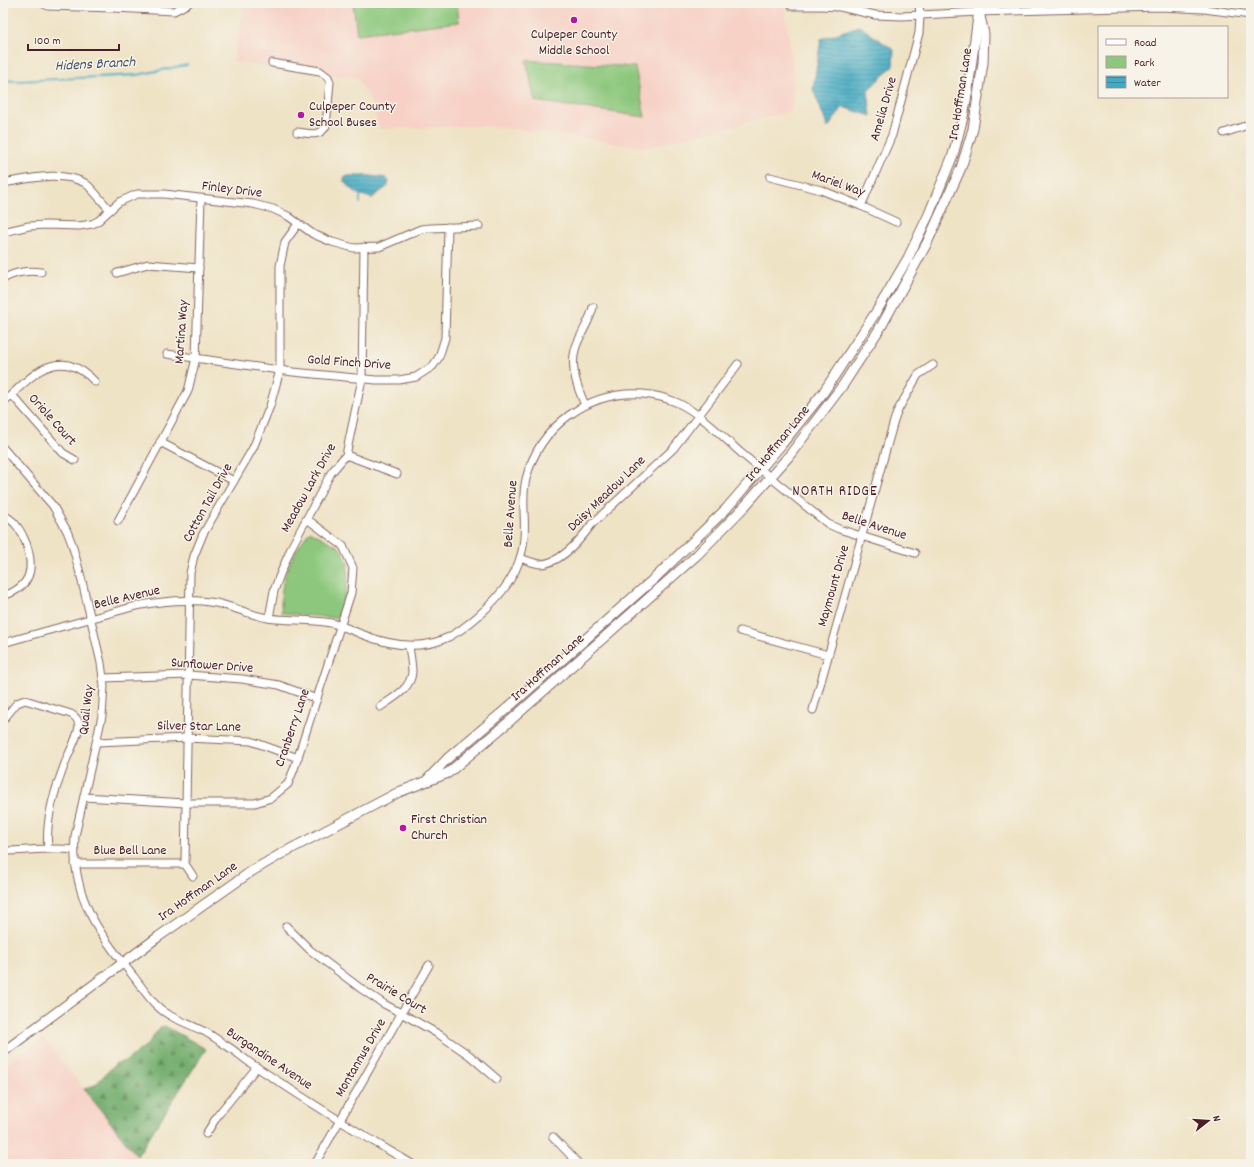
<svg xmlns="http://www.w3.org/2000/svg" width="1254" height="1167" font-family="Dekko,sans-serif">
	<defs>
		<pattern id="forest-firs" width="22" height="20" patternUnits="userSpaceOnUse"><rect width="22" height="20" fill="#71ac6c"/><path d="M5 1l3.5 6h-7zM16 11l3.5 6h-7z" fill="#5f8b59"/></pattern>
		<pattern id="water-rules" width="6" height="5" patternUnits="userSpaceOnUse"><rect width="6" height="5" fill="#43aac3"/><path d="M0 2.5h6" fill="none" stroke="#3a8a9f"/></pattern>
	</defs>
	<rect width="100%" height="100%" fill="#f7f3e8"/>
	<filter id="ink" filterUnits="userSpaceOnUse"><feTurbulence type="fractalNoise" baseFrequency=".025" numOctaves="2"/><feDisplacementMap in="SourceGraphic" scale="8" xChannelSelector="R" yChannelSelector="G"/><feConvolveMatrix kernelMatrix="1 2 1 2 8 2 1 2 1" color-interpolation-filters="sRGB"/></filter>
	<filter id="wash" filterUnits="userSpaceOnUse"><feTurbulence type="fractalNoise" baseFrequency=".012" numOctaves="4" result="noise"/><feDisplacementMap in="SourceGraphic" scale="16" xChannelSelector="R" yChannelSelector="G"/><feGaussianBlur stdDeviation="0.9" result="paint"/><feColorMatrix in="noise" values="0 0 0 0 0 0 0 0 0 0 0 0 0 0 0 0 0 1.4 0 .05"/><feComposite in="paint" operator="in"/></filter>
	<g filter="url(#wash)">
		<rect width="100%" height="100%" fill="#efe3c6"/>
		<g fill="#f7d1c6">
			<polygon points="246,3 784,3 793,67 792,111 644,148 549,133 486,126 380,129 370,100 357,78 233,62"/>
			<polygon points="43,1038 137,1156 133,1163 134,1164 3,1164 3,1067"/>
		</g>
		<polygon fill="url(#forest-firs)" stroke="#5e664c" points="165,1026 206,1049 137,1156 84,1089 95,1085 116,1063 126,1061 148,1044 160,1027"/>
		<g fill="#8cc77d" stroke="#6b7354">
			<polygon points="353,3 457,3 459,22 357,34"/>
			<polygon points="526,60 635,67 645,117 535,101"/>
			<path d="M310,531l29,16 9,16 -1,24 -7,27 -5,4 -53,-5c-5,-30 10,-59 28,-82z"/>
		</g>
		<g fill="url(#water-rules)" stroke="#466477">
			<polygon points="859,26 894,50 893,66 868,90 871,116 843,107 828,128 813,89 821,39"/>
			<polygon points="363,175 386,178 389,181 388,186 372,198 358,194 344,182 344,178 348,176"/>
		</g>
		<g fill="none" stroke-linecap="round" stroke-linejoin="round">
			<g stroke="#43aac3" stroke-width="2">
				<polyline points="3,80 18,81 137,75 187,65"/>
				<polyline points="360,195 360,203"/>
			</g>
		</g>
	</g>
	<g filter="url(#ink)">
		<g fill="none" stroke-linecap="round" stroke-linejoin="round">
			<defs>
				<g id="minor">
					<polyline points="42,3 48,6 114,8 174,11 189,3"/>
					<polyline points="792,6 822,6 840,7 875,15 902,16 978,12 1160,7 1204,9 1251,15"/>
					<path d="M272,63l48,8 8,6 2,5 -4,44c-6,12 -19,7 -29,6"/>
					<polyline points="1224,133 1251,124"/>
					<polyline points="770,177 821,190 861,206 896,222"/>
					<path d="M3,183c26,-4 57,-13 82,0 6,4 19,21 25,27"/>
					<polyline points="861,206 892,135 919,33 920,16 919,3"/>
					<polyline points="3,232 29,226 46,225 79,226 92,224 98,221 119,202 137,194 164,194 253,204 273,209 288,216 313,234 332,242 354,248 379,247 421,229 431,228 479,226"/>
					<polyline points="117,273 148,264 199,268"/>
					<path d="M3,279c12,-7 24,-9 38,-7"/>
					<polyline points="167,354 293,372 376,380 399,380 416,377 433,366 439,357 445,338 448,227"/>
					<polyline points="12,395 63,453 75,460"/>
					<path d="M3,402c19,-15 38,-43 66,-37 10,3 19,9 26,17"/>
					<path d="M585,405c-7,-16 -15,-36 -10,-55 4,-15 15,-28 18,-43"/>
					<polyline points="160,442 234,481"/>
					<path d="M3,448l50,58 14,25 5,13 9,33 20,86 3,23 -2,30 -27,120c-4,60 23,97 59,141 7,9 14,20 22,28 13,13 29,17 45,25 8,3 15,9 23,14 12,7 22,17 34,24 51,34 102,66 154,96"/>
					<polyline points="346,455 397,474"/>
					<path d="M3,515c12,5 18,16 23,28 9,26 5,44 -23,53"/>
					<polyline points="118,521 188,391 196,358 201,199"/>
					<path d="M520,558c7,2 15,6 21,6 20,-1 40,-25 51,-40l81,-75 65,-85"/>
					<polyline points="269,618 274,591 279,577 292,546 331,473 346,455 362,379 364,247"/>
					<polyline points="740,631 828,655"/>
					<path d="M3,643l133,-37c26,-5 54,-8 80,-3 18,4 34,12 52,15 21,3 42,1 63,5 10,2 20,7 30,11 25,10 52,16 78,7 15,-5 26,-14 38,-24 24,-21 45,-46 47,-79 2,-20 -3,-39 2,-59 13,-52 62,-89 117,-85 11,1 24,4 35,9 23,11 43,32 63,50 29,24 58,48 87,71l11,5 76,24"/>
					<polyline points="103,678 188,675 242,679 279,685 317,699"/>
					<path d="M380,707c13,-9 31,-18 32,-35 0,-8 -2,-18 -3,-26"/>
					<polyline points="813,710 894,421 898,410 918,375 933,365"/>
					<path d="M3,720l14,-17 8,-3 46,14c5,3 8,7 8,12 -1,10 -8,23 -12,32 -11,29 -22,59 -19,90"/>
					<polyline points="97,742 187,738 251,741 298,758"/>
					<polyline points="84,797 186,803 255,803 271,798 288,784 294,769 351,593 353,568 343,546 307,519"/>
					<path d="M3,851c24,0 47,-4 71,-1"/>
					<polyline points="75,864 185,864"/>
					<polyline points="193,876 185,864 190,573 194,556 203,534 253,448 270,406 280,370 280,266 285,242 298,224"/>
					<polyline points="286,926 310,950 360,988 384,1004 401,1013 440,1035 469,1055 497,1079"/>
					<polyline points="206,1134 218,1115 257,1067"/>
					<polyline points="553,1137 579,1164"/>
					<polyline points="315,1164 429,965"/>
				</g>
				<g id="major">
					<polyline points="427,780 448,758 504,711 656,577 726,509 781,445 823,393 878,309 908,258 929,214 953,155 963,117 968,89 978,17"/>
					<polyline points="3,1052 158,937 252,871 281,854 399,792 448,773 511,720 697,555 745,506 789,456 843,385 882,325 927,243 961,168 973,129 983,63 984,34 977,3"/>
				</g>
			</defs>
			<use href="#minor" stroke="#846461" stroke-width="9"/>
			<use href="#major" stroke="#846461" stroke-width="11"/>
			<use href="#minor" stroke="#fff" stroke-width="7"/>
			<use href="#major" stroke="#fff" stroke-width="9"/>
		</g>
	</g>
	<g fill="#b5179e" stroke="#f7f3e8" stroke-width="1.5">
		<circle cx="574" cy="20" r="4"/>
		<circle cx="301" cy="115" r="4"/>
		<circle cx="403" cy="828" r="4"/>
	</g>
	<g text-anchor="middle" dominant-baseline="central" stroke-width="3" stroke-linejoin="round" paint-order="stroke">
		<g font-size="14" fill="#4a1f2b" stroke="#f7f3e8" text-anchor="start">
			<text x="574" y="35" text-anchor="middle">Culpeper County<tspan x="574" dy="16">Middle School</tspan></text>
			<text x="309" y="107">Culpeper County<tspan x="309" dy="16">School Buses</tspan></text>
			<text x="411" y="820">First Christian<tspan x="411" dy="16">Church</tspan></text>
		</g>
		<g font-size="14" fill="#4a1f2b" stroke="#f7f3e8">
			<text transform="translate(961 94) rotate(-81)">Ira Hoffman Lane</text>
			<text transform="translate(884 109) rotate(-74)">Amelia Drive</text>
			<text transform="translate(838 184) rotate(20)">Mariel Way</text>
			<text transform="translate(232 190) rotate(7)">Finley Drive</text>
			<text transform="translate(182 332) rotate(-86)">Martina Way</text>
			<text transform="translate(349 363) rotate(4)">Gold Finch Drive</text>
			<text transform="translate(52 420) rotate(48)">Oriole Court</text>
			<text transform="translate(778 444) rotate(-51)">Ira Hoffman Lane</text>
			<text transform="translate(309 488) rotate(-61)">Meadow Lark Drive</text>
			<text transform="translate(607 494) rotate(-44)">Daisy Meadow Lane</text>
			<text transform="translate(208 503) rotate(-61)">Cotton Tail Drive</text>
			<text transform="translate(511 514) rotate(-86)">Belle Avenue</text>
			<text transform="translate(874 526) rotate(18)">Belle Avenue</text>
			<text transform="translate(834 586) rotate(-74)">Maymount Drive</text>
			<text transform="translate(127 598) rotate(-13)">Belle Avenue</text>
			<text transform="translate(212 666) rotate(4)">Sunflower Drive</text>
			<text transform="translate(548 668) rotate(-42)">Ira Hoffman Lane</text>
			<text transform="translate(87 710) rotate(-83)">Quail Way</text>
			<text transform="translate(199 727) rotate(1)">Silver Star Lane</text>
			<text transform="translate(293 728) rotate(-71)">Cranberry Lane</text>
			<text x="130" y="851">Blue Bell Lane</text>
			<text transform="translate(198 892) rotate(-35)">Ira Hoffman Lane</text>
			<text transform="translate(396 994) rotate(31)">Prairie Court</text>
			<text transform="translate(361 1058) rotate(-60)">Montannus Drive</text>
			<text transform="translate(269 1059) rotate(34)">Burgandine Avenue</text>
		</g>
		<g font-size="15" font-style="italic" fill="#475768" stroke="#f7f3e8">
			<text transform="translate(95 65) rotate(-3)">Hidens Branch</text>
		</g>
		<g font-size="15" letter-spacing="1" fill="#4a1f2b" stroke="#f7f3e8">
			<text x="835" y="492">NORTH RIDGE</text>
		</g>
	</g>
	<rect width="1254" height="1167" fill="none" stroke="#f7f3e8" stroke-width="16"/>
	<rect x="1098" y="26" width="130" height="72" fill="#f7f3e8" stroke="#b29e9c"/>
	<rect x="1106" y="39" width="20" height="6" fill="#ffffff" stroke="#b29e9c"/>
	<text x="1134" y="46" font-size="12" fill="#4a1f2b">Road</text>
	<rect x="1106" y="56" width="20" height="12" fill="#8cc77d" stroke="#b29e9c"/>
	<text x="1134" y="66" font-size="12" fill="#4a1f2b">Park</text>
	<rect x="1106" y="76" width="20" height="12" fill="url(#water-rules)" stroke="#b29e9c"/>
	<text x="1134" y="86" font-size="12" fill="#4a1f2b">Water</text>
	<g transform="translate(1208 1121) rotate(73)" stroke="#f7f3e8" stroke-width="3" paint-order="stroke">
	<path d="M0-3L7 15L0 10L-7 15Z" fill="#4a1f2b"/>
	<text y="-6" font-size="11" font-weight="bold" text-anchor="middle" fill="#4a1f2b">N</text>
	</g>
	<path d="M28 44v6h91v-6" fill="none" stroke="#4a1f2b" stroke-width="2"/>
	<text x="34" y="44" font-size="12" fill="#4a1f2b" stroke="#f7f3e8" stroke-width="3" paint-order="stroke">100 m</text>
</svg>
